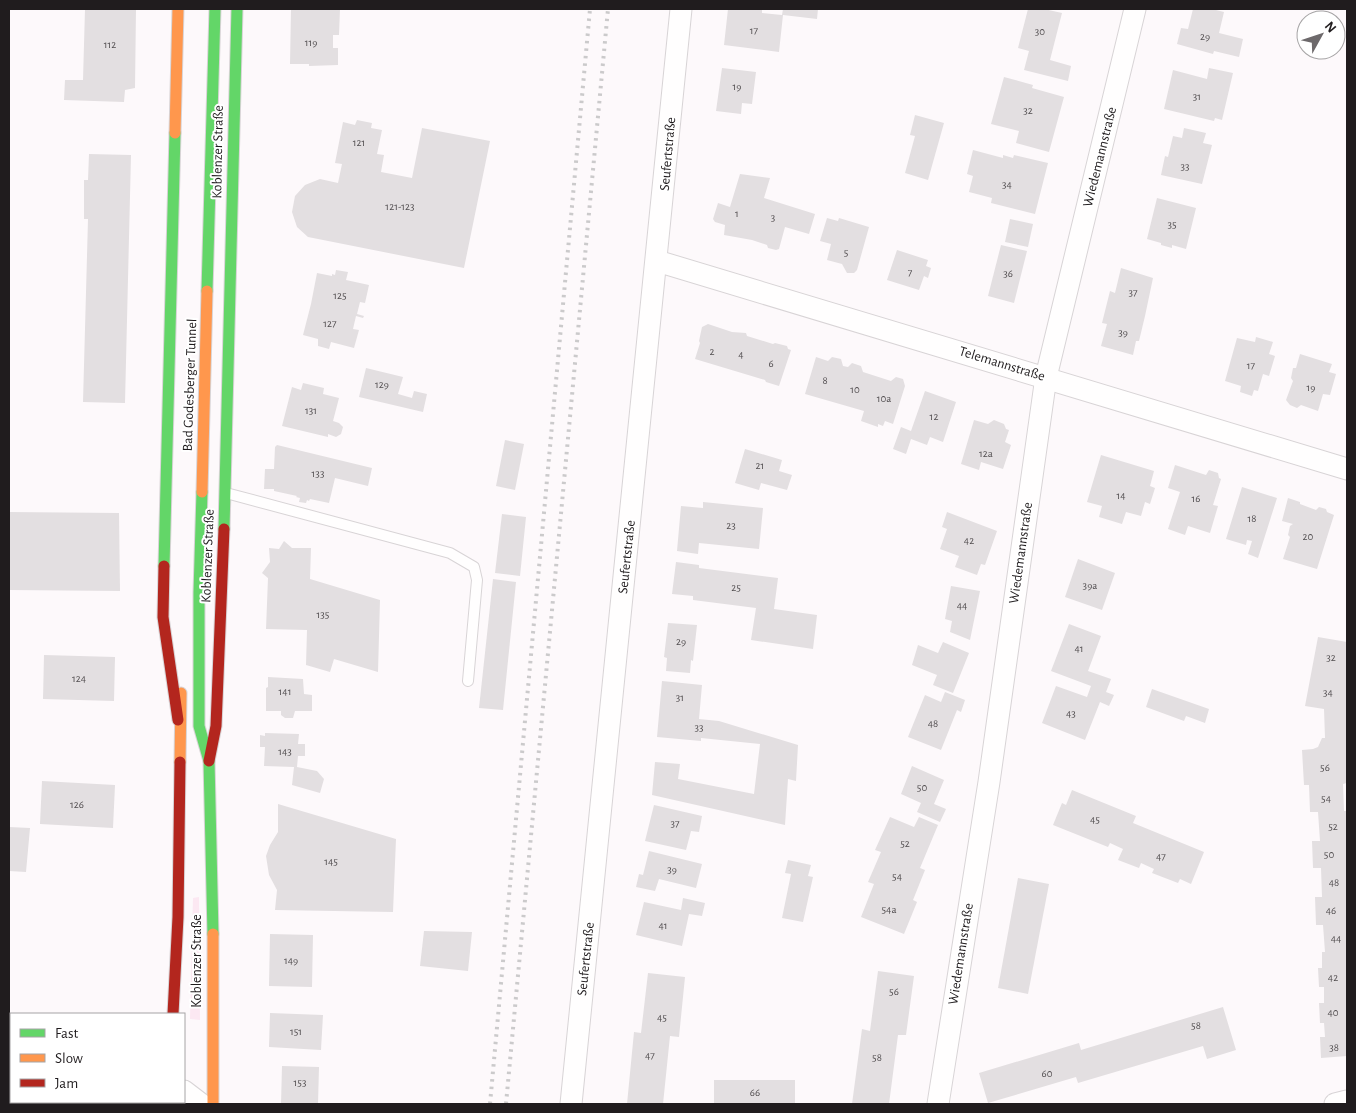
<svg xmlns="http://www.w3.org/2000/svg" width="1356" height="1113" font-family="'Alegreya Sans',sans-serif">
	<rect width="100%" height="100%" fill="#fdf9fb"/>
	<polygon fill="#fce8f2" points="199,897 200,1020 190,1019 193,898"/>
	<g fill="#e3dfe1">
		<polygon points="85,9 136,9 135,88 125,90 124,102 64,100 65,80 83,80"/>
		<polygon points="291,9 340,9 339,35 333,35 333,48 338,48 338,65 309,66 309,64 290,64"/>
		<polygon points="728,9 762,9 762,13 782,15 783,9 818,9 817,19 783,15 779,52 724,45"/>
		<polygon points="1028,9 1044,9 1062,13 1050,60 1071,66 1068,81 1024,70 1029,51 1018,48"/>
		<polygon points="1193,9 1212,9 1224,12 1219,33 1243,39 1239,57 1214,51 1213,54 1177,44 1181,28 1188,29"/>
		<polygon points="722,68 756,72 752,104 742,103 741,114 716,111"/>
		<polygon points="1209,68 1233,73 1222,120 1215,118 1214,121 1164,109 1173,70 1207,79"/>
		<polygon points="1004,77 1033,85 1032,88 1064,97 1049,152 1016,143 1019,131 991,124"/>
		<polygon points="915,115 944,123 928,180 905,173 915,136 910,135"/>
		<polygon points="357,120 372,123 371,128 382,130 377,154 384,155 381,172 412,178 422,128 490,141 464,268 308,237 297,227 292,212 295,196 305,185 320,179 338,183 342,164 335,163 343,122 355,125"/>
		<polygon points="1184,128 1206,133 1203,143 1212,145 1202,184 1161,175 1165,156 1168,157 1173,136 1182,138"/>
		<polygon points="973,150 1003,158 1003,155 1013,158 1014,155 1048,163 1035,214 991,203 992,198 969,192 973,176 967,174"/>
		<polygon points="89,154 131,155 125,403 83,402 88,219 84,219 84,180 88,180"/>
		<polygon points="740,174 770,178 764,198 815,214 809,234 785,227 779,249 776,250 768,248 767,245 752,240 724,235 725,225 715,222 713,219 718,203 730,207"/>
		<polygon points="1157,198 1196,208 1186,249 1172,245 1172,248 1161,245 1161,243 1147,239"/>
		<polygon points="827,218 838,221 839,218 869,227 857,270 854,273 847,273 842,264 827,260 831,244 820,241"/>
		<polygon points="1010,219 1033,224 1028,247 1005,242"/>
		<polygon points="1001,245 1027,251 1014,303 988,296"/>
		<polygon points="897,250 928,260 926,266 931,268 928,278 924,276 919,290 887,280"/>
		<polygon points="1121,268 1153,278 1145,316 1139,341 1136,341 1133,355 1101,346 1107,324 1102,323 1110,291 1115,293"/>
		<polygon points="336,270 348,272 346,280 369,285 365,303 360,302 357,314 364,316 363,318 356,316 353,329 359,330 354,348 331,342 329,349 318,346 318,339 303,335 311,304 317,273 332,276 332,274 335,275"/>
		<polygon points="708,324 732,332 746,333 747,336 773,344 775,343 787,346 788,349 791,350 779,386 766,382 765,380 695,359 700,343 699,341 702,327"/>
		<polygon points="1256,337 1273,342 1269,354 1275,356 1269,376 1263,374 1258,391 1254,390 1252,396 1240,392 1241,386 1225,381 1237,338 1255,342"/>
		<polygon points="1300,354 1332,364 1329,372 1336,374 1330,395 1323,394 1318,411 1301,405 1297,408 1290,405 1286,400 1293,381 1291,378 1293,368 1296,368"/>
		<polygon points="816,357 828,361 832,357 841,359 843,366 848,367 852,363 861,366 863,372 891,381 896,377 903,379 905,386 893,424 885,421 883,426 878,424 878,427 861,421 864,411 805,394"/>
		<polygon points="366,368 403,377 398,394 412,398 414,391 427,394 423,412 359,397"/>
		<polygon points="303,383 324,388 323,394 339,398 333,421 339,423 343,427 341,434 336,437 328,434 328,437 282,426 292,387 301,390"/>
		<polygon points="925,391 956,402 943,442 930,437 927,445 911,439 906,454 893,449 901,427 911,431"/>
		<polygon points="974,420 988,424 994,420 1004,424 1006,429 1009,430 1005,442 1011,445 1003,469 981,462 979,470 961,464"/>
		<polygon points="505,440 524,444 515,490 496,486"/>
		<polygon points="277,445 372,468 368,486 335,478 329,503 310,499 309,501 307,500 306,503 299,502 300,498 296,497 297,496 274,491 274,489 264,489 265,469 274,469 275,447"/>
		<polygon points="745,449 782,460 779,471 792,475 787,490 761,483 759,490 735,483"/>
		<polygon points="1101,455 1154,471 1150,486 1155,488 1150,504 1145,502 1141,516 1126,512 1122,524 1099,517 1102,506 1087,502"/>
		<polygon points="1175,465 1206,475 1209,470 1218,473 1219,478 1221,479 1213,505 1218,506 1210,533 1188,526 1185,535 1168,529 1180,492 1168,488"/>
		<polygon points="1242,487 1277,498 1258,558 1248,554 1252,541 1247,540 1246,545 1226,539"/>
		<polygon points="1288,498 1300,502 1300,504 1316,510 1319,507 1326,509 1327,512 1334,515 1317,569 1283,559 1290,537 1288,535 1290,526 1293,524 1282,521"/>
		<polygon points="703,502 763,508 759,549 699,543 698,554 677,551 681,506 703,508"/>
		<polygon points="9,512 119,513 120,591 9,590"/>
		<polygon points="947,512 997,531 985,565 981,564 977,575 955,567 959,556 940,549 947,529 942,527"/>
		<polygon points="502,514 526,517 520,576 495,573"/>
		<polygon points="284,541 292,548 311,548 310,579 380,600 378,672 334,659 330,672 306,665 307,630 266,629 268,578 262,573 270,562 269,548 279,549"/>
		<polygon points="1078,559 1115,573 1102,610 1065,597"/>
		<polygon points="676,562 699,565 699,568 778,578 774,609 817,615 813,649 751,640 756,608 693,600 693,596 672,594"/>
		<polygon points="493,579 516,582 503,710 479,708"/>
		<polygon points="951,586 980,591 970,640 950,632 952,621 945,619"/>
		<polygon points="668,623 697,625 693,661 691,660 690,673 666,671 667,658 664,657"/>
		<polygon points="1069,624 1101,636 1088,671 1111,679 1106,692 1114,695 1109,706 1100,702 1085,740 1042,723 1056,686 1087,697 1091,686 1051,671"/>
		<polygon points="1318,637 1347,642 1347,783 1343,784 1344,811 1347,811 1347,840 1346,840 1347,1056 1321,1058 1320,1037 1325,1037 1324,1023 1320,1023 1319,1003 1324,1003 1324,987 1319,987 1318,968 1322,968 1322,952 1325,952 1323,925 1316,925 1315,897 1322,897 1321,868 1313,868 1312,841 1320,841 1318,812 1310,812 1309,785 1304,785 1302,750 1313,749 1318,747 1322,738 1325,738 1324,709 1305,706"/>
		<polygon points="943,642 969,653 953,693 933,685 937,675 912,665 918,645 938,653"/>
		<polygon points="44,655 115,657 114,701 43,699"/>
		<polygon points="268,677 303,679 304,694 312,695 312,711 295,711 293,718 285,718 281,715 281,711 266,711 266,688 268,687"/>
		<polygon points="662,681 702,685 699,719 719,721 798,745 796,781 788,779 785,825 652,795 655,762 680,764 678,779 754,794 760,744 701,738 701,741 657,737"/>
		<polygon points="1152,689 1209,709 1205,723 1186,716 1184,721 1146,707"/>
		<polygon points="945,692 965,700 961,712 957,710 941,750 908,737 925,695 941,702"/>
		<polygon points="265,733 299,734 298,744 305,744 305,756 298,756 297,767 317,771 324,779 320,793 292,785 294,767 264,766 265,747 260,747 260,735 265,736"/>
		<polygon points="912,766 944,780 934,804 946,809 940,822 917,812 921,803 901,794"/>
		<polygon points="42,781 115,785 113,828 40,824"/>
		<polygon points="1072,790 1136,816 1133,823 1204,852 1191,884 1180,879 1178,883 1152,873 1154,869 1141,863 1139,868 1118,860 1123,849 1110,843 1108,847 1053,825 1062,803 1066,805"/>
		<polygon points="278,804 396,839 393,912 275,910 277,890 269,875 266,856 270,845 278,832"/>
		<polygon points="654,805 702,816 699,832 691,831 686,850 645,841"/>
		<polygon points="890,817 914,827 919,817 938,825 920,868 925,870 913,900 917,902 904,934 861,917 874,884 868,882 881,852 875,850"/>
		<polygon points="9,827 30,828 26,872 9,871"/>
		<polygon points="649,851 702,864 696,888 659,879 655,891 636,887 639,874 643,875"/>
		<polygon points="788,860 811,865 808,876 813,877 803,922 782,918 791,874 785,873"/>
		<polygon points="1018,878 1049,884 1028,994 998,988"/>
		<polygon points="683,898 705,903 702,916 689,914 682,946 636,935 644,902 681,910"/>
		<polygon points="424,931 472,932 468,971 420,966"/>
		<polygon points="270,934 313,935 312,987 269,986"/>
		<polygon points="878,971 914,976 906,1035 898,1035 889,1104 852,1104 862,1029 870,1031"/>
		<polygon points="648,973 685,977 679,1037 670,1036 663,1104 627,1104 634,1032 641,1033"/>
		<polygon points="1223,1007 1236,1050 1207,1059 1203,1046 1078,1083 1076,1077 988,1103 979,1073 1079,1043 1081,1050"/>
		<polygon points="270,1013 323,1015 321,1050 269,1047"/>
		<polygon points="282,1066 319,1067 318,1104 281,1104"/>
		<rect x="714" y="1080" width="81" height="24"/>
	</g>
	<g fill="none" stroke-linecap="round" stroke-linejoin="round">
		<defs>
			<polyline id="lane" points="226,493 450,553 474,567 477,580 468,681"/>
			<g id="street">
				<polyline points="657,261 1347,469"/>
				<polyline points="9,1069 11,1069"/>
				<polyline points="184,1091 201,1104"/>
				<polyline points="571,1104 681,9"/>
				<polyline points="938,1104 989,782 1046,377 1135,9"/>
				<polyline points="1335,1104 1347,1101"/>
			</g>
			<g id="fast">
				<polyline points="207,291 215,9"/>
				<polyline points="202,492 199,593 199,726 209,761 213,934"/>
				<polyline points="224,529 237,9"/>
				<polyline points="164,566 175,133"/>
				<polyline points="172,1102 172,1104"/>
			</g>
			<g id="slow">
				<polyline points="175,133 178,9"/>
				<polyline points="202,492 207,291"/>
				<polyline points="180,762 181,693"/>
				<polyline points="213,934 213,1104"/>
			</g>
			<g id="jam">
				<polyline points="164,566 163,617 178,720"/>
				<polyline points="209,761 216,726 224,529"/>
				<polyline points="173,1014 178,917 180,762"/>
			</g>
		</defs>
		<use href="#lane" stroke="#d8d4d6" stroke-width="12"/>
		<use href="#street" stroke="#d8d4d6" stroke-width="23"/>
		<use href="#fast" stroke="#d8d4d6" stroke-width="13"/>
		<use href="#slow" stroke="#d8d4d6" stroke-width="13"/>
		<use href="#jam" stroke="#d8d4d6" stroke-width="13"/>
		<use href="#lane" stroke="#fffefe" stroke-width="10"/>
		<use href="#street" stroke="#fffefe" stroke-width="21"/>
		<use href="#fast" stroke="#63d668" stroke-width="11"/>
		<use href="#slow" stroke="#ff974d" stroke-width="11"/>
		<use href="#jam" stroke="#b3261e" stroke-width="11"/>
		<g stroke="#cbcacb" stroke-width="4" stroke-dasharray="2.5 5" stroke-linecap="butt">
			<polyline points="490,1104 590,9"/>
			<polyline points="506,1104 608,9"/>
		</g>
	</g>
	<g text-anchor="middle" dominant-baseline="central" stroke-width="4" stroke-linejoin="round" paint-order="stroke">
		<g font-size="11" fill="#514d4f">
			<text x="754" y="30">17</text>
			<text x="1040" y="31">30</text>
			<text x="1205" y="36">29</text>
			<text x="311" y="42">119</text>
			<text x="110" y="44">112</text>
			<text x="737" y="86">19</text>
			<text x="1197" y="96">31</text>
			<text x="1028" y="110">32</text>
			<text x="359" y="142">121</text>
			<text x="1185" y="166">33</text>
			<text x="1007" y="184">34</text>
			<text x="400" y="206">121-123</text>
			<text x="737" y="213">1</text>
			<text x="773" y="217">3</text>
			<text x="1172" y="224">35</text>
			<text x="846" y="252">5</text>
			<text x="910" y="272">7</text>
			<text x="1008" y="273">36</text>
			<text x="1133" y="292">37</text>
			<text x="340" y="295">125</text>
			<text x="330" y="323">127</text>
			<text x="1123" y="332">39</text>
			<text x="712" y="351">2</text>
			<text x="741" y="354">4</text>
			<text x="771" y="363">6</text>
			<text x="1251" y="365">17</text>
			<text x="825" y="380">8</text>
			<text x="382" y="384">129</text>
			<text x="1311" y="387">19</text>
			<text x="855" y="389">10</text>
			<text x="884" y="398">10a</text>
			<text x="311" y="410">131</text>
			<text x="934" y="416">12</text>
			<text x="986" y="453">12a</text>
			<text x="760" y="465">21</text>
			<text x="318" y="473">133</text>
			<text x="1121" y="495">14</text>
			<text x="1196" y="498">16</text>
			<text x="1252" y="518">18</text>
			<text x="731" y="525">23</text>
			<text x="1308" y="536">20</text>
			<text x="969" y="540">42</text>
			<text x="1090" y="585">39a</text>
			<text x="736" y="587">25</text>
			<text x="962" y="605">44</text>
			<text x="323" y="614">135</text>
			<text x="681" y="641">29</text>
			<text x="1079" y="648">41</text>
			<text x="1331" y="657">32</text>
			<text x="79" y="678">124</text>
			<text x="285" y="691">141</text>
			<text x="1328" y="692">34</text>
			<text x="680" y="697">31</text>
			<text x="1071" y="713">43</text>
			<text x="933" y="723">48</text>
			<text x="699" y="727">33</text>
			<text x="285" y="751">143</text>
			<text x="1325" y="767">56</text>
			<text x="922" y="787">50</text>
			<text x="1326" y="798">54</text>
			<text x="77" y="804">126</text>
			<text x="1095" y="819">45</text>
			<text x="675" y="823">37</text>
			<text x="1333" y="826">52</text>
			<text x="905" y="843">52</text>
			<text x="1329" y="854">50</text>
			<text x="1161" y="856">47</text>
			<text x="331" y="861">145</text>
			<text x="672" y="869">39</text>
			<text x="897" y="876">54</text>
			<text x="1334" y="882">48</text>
			<text x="889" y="909">54a</text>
			<text x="1331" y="910">46</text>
			<text x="663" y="925">41</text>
			<text x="1336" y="938">44</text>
			<text x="291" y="960">149</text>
			<text x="1333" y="977">42</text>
			<text x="894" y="991">56</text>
			<text x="1333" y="1012">40</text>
			<text x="662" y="1017">45</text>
			<text x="1196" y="1025">58</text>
			<text x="296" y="1031">151</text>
			<text x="1334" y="1047">38</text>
			<text x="650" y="1055">47</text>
			<text x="877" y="1057">58</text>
			<text x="1047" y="1073">60</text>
			<text x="300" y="1082">153</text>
			<text x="755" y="1092">66</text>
		</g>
		<g font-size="14" fill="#201c1e" stroke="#fff">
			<text transform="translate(218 152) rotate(-89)">Koblenzer Straße</text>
			<text transform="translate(668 154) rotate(-85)">Seufertstraße</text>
			<text transform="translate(1100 157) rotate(-76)">Wiedemannstraße</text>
			<text transform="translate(1002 364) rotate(17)">Telemannstraße</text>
			<text transform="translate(190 385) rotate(-88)">Bad Godesberger Tunnel</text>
			<text transform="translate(1021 553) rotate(-82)">Wiedemannstraße</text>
			<text transform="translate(208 556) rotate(-88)">Koblenzer Straße</text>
			<text transform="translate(627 557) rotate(-84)">Seufertstraße</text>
			<text transform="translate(961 954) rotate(-81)">Wiedemannstraße</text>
			<text transform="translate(586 959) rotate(-84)">Seufertstraße</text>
			<text transform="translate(197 961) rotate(-90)">Koblenzer Straße</text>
		</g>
	</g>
	<rect width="1356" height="1113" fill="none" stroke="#201c1e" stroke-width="20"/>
	<rect x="10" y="1013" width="175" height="90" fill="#ffffff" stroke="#a6a4a5"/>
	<rect x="20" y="1029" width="25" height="8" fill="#63d668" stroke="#a6a4a5"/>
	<text x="55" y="1038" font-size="15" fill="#201c1e">Fast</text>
	<rect x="20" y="1054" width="25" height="8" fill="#ff974d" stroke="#a6a4a5"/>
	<text x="55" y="1063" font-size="15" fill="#201c1e">Slow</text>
	<rect x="20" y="1079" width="25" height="8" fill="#b3261e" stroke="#a6a4a5"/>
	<text x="55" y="1088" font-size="15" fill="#201c1e">Jam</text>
	<g transform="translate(1321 35) rotate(50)"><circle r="24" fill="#ffffff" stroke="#a6a4a5"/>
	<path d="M0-4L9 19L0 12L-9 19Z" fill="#6d696b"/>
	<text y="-8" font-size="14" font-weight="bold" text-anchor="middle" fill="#201c1e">N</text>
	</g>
</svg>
